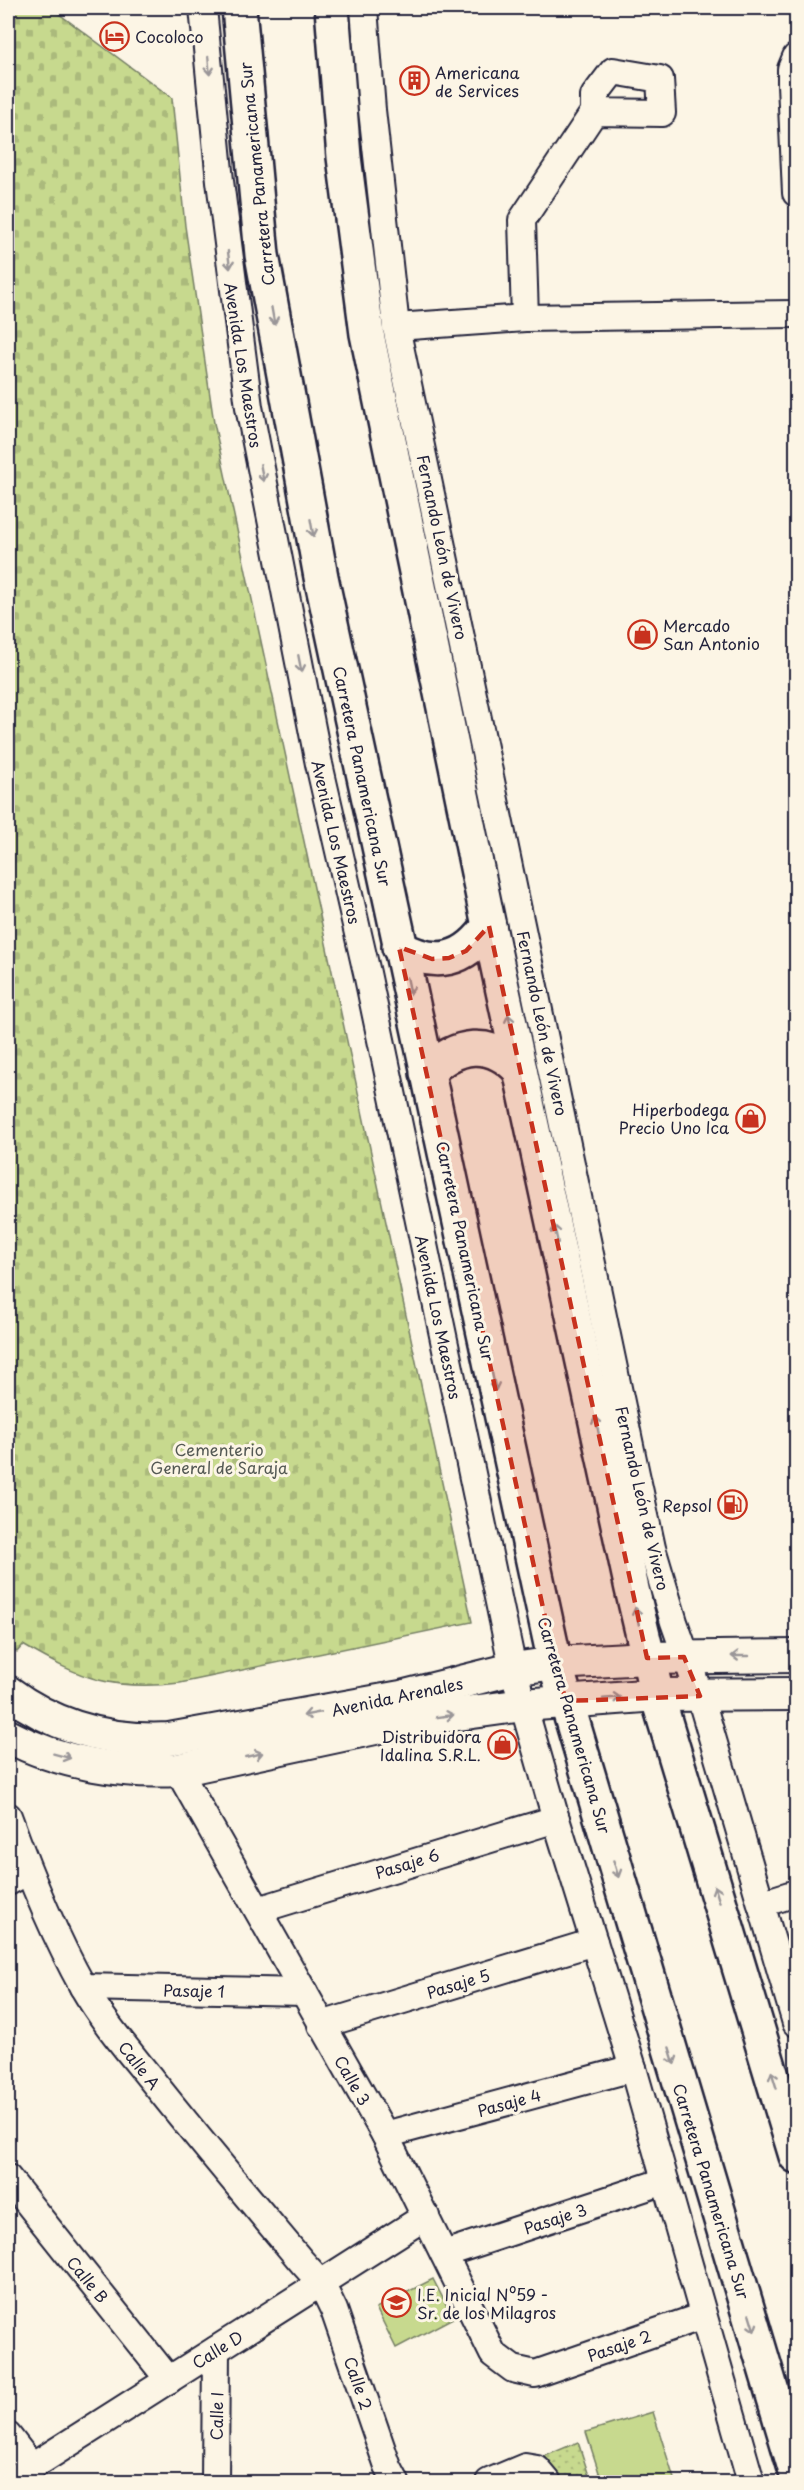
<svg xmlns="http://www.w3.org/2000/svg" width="804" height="2490" font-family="'Playpen Sans',sans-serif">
	<defs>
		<pattern id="cemetery-stones" width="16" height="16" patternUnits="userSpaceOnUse" patternTransform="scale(1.5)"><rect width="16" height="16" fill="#c7d98e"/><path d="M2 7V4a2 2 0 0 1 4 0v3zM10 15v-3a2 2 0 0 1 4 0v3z" fill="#abba7b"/></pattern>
		<pattern id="garden-dots" width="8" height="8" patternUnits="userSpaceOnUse" patternTransform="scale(1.5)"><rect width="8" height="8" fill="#c7d98e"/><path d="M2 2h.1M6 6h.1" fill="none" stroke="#abba7b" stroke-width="1.8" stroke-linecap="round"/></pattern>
	</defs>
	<rect width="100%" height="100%" fill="#fcf5e5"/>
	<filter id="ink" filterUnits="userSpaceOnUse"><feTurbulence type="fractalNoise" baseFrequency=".0167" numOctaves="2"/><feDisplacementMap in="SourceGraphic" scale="12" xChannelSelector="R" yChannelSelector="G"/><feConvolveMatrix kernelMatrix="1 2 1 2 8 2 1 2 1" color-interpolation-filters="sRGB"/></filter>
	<g filter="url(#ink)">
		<path fill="url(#cemetery-stones)" stroke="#747e64" stroke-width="1.5" d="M8,8h43l121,90 13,128 29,197 258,1199 -292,61c-68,8 -99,-4 -157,-38l-6,7 -9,-7z"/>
		<g fill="#c7d98e" stroke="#747e64" stroke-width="1.5">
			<polygon points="433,2279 453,2318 396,2348 376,2308"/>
			<polygon points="653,2412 675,2482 602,2482 586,2432"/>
		</g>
		<polygon fill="url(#garden-dots)" stroke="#747e64" stroke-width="1.5" points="578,2442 591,2482 559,2482 545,2456"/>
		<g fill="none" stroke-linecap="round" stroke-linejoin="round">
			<defs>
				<g id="minor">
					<polyline points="203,8 220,181 249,407 319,764 367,973 513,1669 556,1819 633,2068 751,2482"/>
					<polyline points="364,8 372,110 396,327 636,1474 652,1548 674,1622 700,1696 796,2023"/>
					<polyline points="796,57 791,69 791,84 796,193"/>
					<polyline points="525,318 522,220 594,112 594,96 613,71 660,79 662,113 594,112"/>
					<polyline points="396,327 525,318 796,314"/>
					<polyline points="178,1770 385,2135 493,2354 513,2369 535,2374 703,2316"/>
					<path d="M8,1816c21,58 45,117 75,171 19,33 44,62 68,92 49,62 100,122 151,183l19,21 13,27 54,157 8,15"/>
					<polyline points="8,1882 28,1871"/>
					<polyline points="761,1904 796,1893"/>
					<polyline points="258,1910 556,1819"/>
					<polyline points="83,1987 304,1992"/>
					<polyline points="321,2025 594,1942"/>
					<polyline points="385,2135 633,2068"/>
					<polyline points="8,2178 169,2380"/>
					<polyline points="444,2254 665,2181"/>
					<polyline points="8,2436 32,2467"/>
					<polyline points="8,2482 426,2216"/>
					<polyline points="215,2482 216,2350"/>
					<polyline points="489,2482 525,2467 537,2469 548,2482"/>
				</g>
				<g id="tertiary">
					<path d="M8,1692c48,36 102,50 161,47l232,-42 112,-28 42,-6 92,-5 149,-2"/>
					<path d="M8,1736c51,27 112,37 170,34l230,-49 115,-16 134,-10 139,-1"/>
				</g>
				<g id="trunk">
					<polyline points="239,8 262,255 321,577 555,1663 796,2472"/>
					<polyline points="332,8 344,157 367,334 489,926 632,1589 657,1695 796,2156"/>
					<path d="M399,947c37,21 66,14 90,-21"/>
					<path d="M427,1073c29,-30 63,-35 93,-3"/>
				</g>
			</defs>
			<use href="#minor" stroke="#22223b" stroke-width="30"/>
			<use href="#tertiary" stroke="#22223b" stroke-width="36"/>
			<use href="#trunk" stroke="#22223b" stroke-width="38"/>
			<use href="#minor" stroke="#fcf5e5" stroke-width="26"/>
			<use href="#tertiary" stroke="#fcf5e5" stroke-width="32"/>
			<use href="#trunk" stroke="#fcf5e5" stroke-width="33"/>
		</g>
		<defs><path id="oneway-shaft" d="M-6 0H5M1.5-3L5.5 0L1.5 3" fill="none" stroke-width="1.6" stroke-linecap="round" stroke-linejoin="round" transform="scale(1.5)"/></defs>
		<g stroke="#9a9698">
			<use href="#oneway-shaft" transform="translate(209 66) rotate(85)"/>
			<use href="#oneway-shaft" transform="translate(229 260) rotate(83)"/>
			<use href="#oneway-shaft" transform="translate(273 316) rotate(80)"/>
			<use href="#oneway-shaft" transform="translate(262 473) rotate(79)"/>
			<use href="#oneway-shaft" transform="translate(312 528) rotate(80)"/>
			<use href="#oneway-shaft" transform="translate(300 664) rotate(79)"/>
			<use href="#oneway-shaft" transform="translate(409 986) rotate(78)"/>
			<use href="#oneway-shaft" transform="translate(510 1023) rotate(-102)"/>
			<use href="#oneway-shaft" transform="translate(556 1234) rotate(-102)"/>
			<use href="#oneway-shaft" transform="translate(494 1382) rotate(78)"/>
			<use href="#oneway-shaft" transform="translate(597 1425) rotate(-102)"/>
			<use href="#oneway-shaft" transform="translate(637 1616) rotate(-102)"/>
			<use href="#oneway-shaft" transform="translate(740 1656) rotate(180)"/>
			<use href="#oneway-shaft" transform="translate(612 1698) rotate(-4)"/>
			<use href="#oneway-shaft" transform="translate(312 1714) rotate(169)"/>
			<use href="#oneway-shaft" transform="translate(445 1716) rotate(-8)"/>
			<use href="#oneway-shaft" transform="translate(254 1755) rotate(-13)"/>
			<use href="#oneway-shaft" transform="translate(62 1756) rotate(15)"/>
			<use href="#oneway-shaft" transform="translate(616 1869) rotate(73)"/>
			<use href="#oneway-shaft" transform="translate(717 1894) rotate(-107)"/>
			<use href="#oneway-shaft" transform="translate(672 2056) rotate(73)"/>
			<use href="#oneway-shaft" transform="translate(774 2080) rotate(-107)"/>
			<use href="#oneway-shaft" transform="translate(752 2323) rotate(73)"/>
		</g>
	</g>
	<path fill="#c8321e" fill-opacity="0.2" stroke="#c8321e" stroke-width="4.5" stroke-dasharray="12 8" stroke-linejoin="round" d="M489,926l158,732 37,-1 16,39 -134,5 -11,-38 -156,-716 33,12 17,-1 17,-7z"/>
	<defs>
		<symbol id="hotel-ring" viewBox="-11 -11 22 22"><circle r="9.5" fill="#fcf5e5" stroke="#c8321e" stroke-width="1.5"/><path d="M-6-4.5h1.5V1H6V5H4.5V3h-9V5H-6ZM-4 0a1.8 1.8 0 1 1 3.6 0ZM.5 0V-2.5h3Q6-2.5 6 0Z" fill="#c8321e"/></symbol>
		<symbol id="building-ring" viewBox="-11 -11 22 22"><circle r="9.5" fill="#fcf5e5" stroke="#c8321e" stroke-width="1.5"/><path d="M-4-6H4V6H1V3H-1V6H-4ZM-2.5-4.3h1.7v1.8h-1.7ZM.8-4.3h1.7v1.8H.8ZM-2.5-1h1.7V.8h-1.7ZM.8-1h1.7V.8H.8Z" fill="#c8321e"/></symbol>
		<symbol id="shop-ring" viewBox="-11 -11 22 22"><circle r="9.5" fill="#fcf5e5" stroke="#c8321e" stroke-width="1.5"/><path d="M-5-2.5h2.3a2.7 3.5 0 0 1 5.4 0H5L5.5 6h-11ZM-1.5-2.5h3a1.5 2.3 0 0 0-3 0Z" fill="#c8321e"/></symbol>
		<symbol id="fuel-ring" viewBox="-11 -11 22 22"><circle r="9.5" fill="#fcf5e5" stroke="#c8321e" stroke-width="1.5"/><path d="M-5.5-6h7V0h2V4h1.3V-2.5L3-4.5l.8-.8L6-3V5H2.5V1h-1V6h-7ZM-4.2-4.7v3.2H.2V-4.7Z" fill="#c8321e"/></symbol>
		<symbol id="school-ring" viewBox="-11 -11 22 22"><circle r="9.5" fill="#fcf5e5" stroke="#c8321e" stroke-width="1.5"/><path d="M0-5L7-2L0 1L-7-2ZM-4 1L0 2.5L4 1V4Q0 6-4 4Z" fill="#c8321e"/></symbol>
	</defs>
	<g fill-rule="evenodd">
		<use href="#hotel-ring" x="98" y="20" width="33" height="33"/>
		<use href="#building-ring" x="398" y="64" width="33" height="33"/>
		<use href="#shop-ring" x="626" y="618" width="33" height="33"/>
		<use href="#shop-ring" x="734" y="1102" width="33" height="33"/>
		<use href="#fuel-ring" x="716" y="1488" width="33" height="33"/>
		<use href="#shop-ring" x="486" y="1728" width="33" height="33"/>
		<use href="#school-ring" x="380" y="2286" width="33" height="33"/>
	</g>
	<g text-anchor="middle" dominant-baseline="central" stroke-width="6" stroke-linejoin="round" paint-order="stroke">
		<g font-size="16" fill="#22223b" stroke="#fcf5e5" text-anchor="start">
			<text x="135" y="36">Cocoloco</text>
			<text x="435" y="72">Americana<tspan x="435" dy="18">de Services</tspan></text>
			<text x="663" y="625">Mercado<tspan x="663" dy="18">San Antonio</tspan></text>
			<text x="729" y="1109" text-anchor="end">Hiperbodega<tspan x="729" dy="18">Precio Uno Ica</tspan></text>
			<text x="712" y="1505" text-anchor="end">Repsol</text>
			<text x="481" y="1736" text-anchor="end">Distribuidora<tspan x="481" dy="18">Idalina S.R.L.</tspan></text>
			<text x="417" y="2294">I.E. Inicial Nº59 -<tspan x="417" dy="18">Sr. de los Milagros</tspan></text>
		</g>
		<g font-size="16" fill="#22223b" stroke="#fcf5e5">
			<text transform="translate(256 174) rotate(-96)">Carretera Panamericana Sur</text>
			<text transform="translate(244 365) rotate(81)">Avenida Los Maestros</text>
			<text transform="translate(443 547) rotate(78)">Fernando León de Vivero</text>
			<text transform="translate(363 776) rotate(78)">Carretera Panamericana Sur</text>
			<text transform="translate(337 842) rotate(77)">Avenida Los Maestros</text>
			<text transform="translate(543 1023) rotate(78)">Fernando León de Vivero</text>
			<text transform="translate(466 1251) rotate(78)">Carretera Panamericana Sur</text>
			<text transform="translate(439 1317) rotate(78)">Avenida Los Maestros</text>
			<text transform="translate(643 1498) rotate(77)">Fernando León de Vivero</text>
			<text transform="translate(397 1696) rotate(-12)">Avenida Arenales</text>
			<text transform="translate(575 1725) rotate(74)">Carretera Panamericana Sur</text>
			<text transform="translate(407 1863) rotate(-17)">Pasaje 6</text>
			<text transform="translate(458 1983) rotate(-17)">Pasaje 5</text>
			<text transform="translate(194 1990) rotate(1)">Pasaje 1</text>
			<text transform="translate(140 2065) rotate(52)">Calle A</text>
			<text transform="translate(353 2080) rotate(60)">Calle 3</text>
			<text transform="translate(509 2102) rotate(-15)">Pasaje 4</text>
			<text transform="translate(712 2191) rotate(73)">Carretera Panamericana Sur</text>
			<text transform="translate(555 2218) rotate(-18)">Pasaje 3</text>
			<text transform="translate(88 2279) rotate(51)">Calle B</text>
			<text transform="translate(619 2345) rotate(-19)">Pasaje 2</text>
			<text transform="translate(217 2349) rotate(-32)">Calle D</text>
			<text transform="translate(359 2383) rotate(71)">Calle 2</text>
			<text transform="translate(216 2416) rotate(-89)">Calle I</text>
		</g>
		<g font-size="16" fill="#545954" stroke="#fcf5e5">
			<text x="219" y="1449">Cementerio<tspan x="219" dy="18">General de Saraja</tspan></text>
		</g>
	</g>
	<rect width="804" height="2490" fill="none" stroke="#fcf5e5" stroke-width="30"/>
	<rect x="15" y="15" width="774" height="2460" fill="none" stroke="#22223b" stroke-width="2" filter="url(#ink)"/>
</svg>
